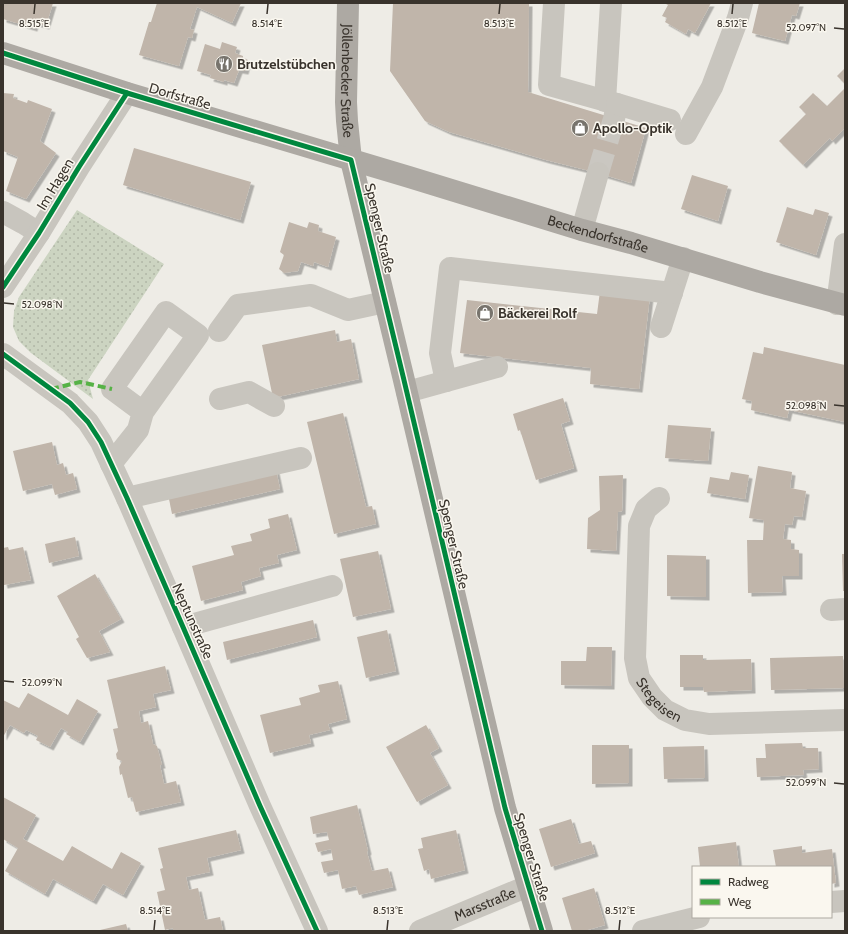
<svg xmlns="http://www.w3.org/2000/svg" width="848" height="934" font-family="Cabin,sans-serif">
	<defs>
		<pattern id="grass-dots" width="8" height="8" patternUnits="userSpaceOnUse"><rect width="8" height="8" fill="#ccd4c1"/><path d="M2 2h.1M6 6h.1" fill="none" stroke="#b0b6a6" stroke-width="1.8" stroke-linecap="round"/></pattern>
		<filter id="shadow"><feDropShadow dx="3.5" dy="3.5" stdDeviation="0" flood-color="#0004"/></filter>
	</defs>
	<rect width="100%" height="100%" fill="#eeece6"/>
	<polygon fill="url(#grass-dots)" points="77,210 164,264 88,380 93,399 31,353 19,341 13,327 14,311 19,297"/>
	<g fill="#c0b5aa" filter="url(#shadow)">
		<polygon points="3,3 53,3 46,26 35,23 34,28 3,19"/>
		<polygon points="157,3 183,3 186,4 186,3 241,3 232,23 197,7 190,29 194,30 192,38 188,37 179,66 139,55 149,22 151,22"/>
		<polygon points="393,3 529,3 528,92 646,128 631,183 598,173 546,160 449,132 425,121 390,71"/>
		<polygon points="664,3 711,3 695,33 688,29 686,34 665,22 667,18 662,16 668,5"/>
		<polygon points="759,3 800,3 796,16 792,15 785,41 752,33"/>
		<polygon points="222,42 237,47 235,53 243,56 243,58 248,60 245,71 239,70 234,83 224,80 224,82 210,78 211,75 197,71 205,44 220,49"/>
		<polygon points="845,68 845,84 837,76"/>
		<polygon points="845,88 845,128 832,141 830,138 803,165 779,141 806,114 799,107 813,93 827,106"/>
		<polygon points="3,93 14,94 13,98 27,103 28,100 52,109 40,141 56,153 26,199 6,191 18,157 3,151"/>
		<polygon points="134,148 251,182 240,220 123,185"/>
		<polygon points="692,175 728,186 718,221 681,209"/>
		<polygon points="787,207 813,215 815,209 829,213 816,255 776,242"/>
		<polygon points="289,222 307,228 309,222 319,225 318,231 336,237 328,267 314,262 313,266 301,262 298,271 284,273 279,269 284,255 280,252"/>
		<polygon points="600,291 650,296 639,389 590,384 591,368 460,353 467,300 597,314"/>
		<polygon points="335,330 337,342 351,339 359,379 273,398 262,345"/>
		<polygon points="764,347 845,365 845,422 789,410 787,418 751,410 752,401 742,399 753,352 763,354"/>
		<polygon points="563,398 570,421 561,424 574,468 536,480 520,430 518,431 513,414"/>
		<polygon points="343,413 366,507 372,506 376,524 334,534 307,422"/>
		<polygon points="668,425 711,428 708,461 665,458"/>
		<polygon points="52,442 57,465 63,463 66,475 73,473 77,489 55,495 52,484 23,491 13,451"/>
		<polygon points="758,466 792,472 790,488 806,491 802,517 794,516 792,525 785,524 783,539 791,540 791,549 799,550 799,576 782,576 783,592 748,593 747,540 763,540 764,520 749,518"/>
		<polygon points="276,470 280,489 172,514 168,494"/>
		<polygon points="731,472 749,475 745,499 707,493 710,477 729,480"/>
		<polygon points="623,475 622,511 618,512 616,551 587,549 588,518 600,510 599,476"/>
		<polygon points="288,514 297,550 277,555 279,563 259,568 261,576 241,582 243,590 201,601 192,566 234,555 231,546 252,541 250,534 270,528 268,519"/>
		<polygon points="75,537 79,556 49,563 45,544"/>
		<polygon points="8,547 9,550 23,547 31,580 4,585 3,580 3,548"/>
		<polygon points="378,551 391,609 353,617 340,559"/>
		<polygon points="842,554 845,554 845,591 843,591"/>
		<polygon points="667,555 706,556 706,597 667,596"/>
		<polygon points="95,574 121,619 99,631 110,652 87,658 76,639 79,637 57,596"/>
		<polygon points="313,620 317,637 227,660 223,642"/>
		<polygon points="387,630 396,671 366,678 357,637"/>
		<polygon points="587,647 612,647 611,686 561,685 561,661 586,661"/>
		<polygon points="680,655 703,655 703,660 751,659 752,690 704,692 703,687 680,687"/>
		<polygon points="843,656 844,688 771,690 770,658"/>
		<polygon points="165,666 171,690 153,694 156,707 139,711 141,723 148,721 153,744 157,746 162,765 160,765 164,784 176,781 181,802 136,812 132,797 128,798 122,774 120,775 119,767 122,761 117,759 116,754 118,751 113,729 118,728 107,680"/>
		<polygon points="338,681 347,719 328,724 330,730 309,735 311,743 270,753 260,715 301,705 299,698 320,692 318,685"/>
		<polygon points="28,693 68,715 77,699 98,711 80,742 66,734 68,732 61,728 50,747 36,740 38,736 26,730 24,733 10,725 3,737 3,700 19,708"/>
		<polygon points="426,725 439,748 430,753 448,785 417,802 386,747"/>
		<polygon points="802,743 803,748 818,748 819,769 803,770 804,775 757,777 756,758 766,758 765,744"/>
		<polygon points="592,745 629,745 629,783 592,784"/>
		<polygon points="704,746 705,778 664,779 663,747"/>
		<polygon points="3,797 36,815 23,839 63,861 72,846 112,869 121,852 141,863 123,895 103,884 93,901 53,879 45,894 5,871 18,848 3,839"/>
		<polygon points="357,805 368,851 367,852 372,871 388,868 393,887 359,895 356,886 342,889 338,870 324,873 321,862 333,860 331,849 318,852 315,843 329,840 327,832 313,834 310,817"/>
		<polygon points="571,819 579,844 591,841 595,853 551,867 539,829"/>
		<polygon points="236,830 241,850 207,858 210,872 186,877 189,890 198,888 205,920 220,917 223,931 173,931 173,928 165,930 157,892 165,890 160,869 163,868 158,848"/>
		<polygon points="456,830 465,870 431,879 429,869 424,871 418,849 423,848 421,838"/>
		<polygon points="736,842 739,867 700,867 698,847"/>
		<polygon points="802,846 802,853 832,849 836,883 831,884 831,867 776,867 773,850"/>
		<polygon points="594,888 605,925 584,931 572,931 562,898"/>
		<polygon points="126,924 128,931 100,931 100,930"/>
	</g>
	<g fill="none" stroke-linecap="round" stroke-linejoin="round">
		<polyline stroke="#cac7c1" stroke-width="22" stroke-dasharray="22 11" stroke-linecap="butt" points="598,173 614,119"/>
		<g stroke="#c8c5be" stroke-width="22">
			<polyline points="554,3 549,85 617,104 614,119"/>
			<polyline points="605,101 611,3"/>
			<polyline points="617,104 670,120"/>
			<polyline points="686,134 712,87 738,18 742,3"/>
			<polyline points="3,212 23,223 39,233"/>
			<polyline points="582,230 598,173"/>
			<polyline points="3,287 39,233 79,167 127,93"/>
			<polyline points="837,304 845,244"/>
			<polyline points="661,327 683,258"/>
			<polyline points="219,331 238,305 311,295 348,310 385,302"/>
			<polyline points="3,354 70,403 88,422 101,442 127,498 183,627 260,806 317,931"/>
			<polyline points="446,381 440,353 450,268 672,293"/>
			<polyline points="407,392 497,367"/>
			<polyline points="220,399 249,392 274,406"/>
			<polyline points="111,464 138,430 143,412 198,335 166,312 112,389 143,412"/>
			<polyline points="127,498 301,458"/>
			<path id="s1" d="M659,498l-13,11 -7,17 -4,132 4,20 13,19 13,13 20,10 24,4 136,-4"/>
			<polyline points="831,610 845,609"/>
			<polyline points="183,627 332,586"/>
			<polyline points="831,902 845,901"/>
			<path id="s2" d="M420,931l108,-45"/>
			<polyline points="643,931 699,917"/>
		</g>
		<g stroke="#ada9a3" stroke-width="22">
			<path id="s3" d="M348,3l-2,99 1,19 4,39 52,216 102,432 37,123"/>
			<path id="s4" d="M3,53l124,40 282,84 173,53 49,13 129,39 85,23"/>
		</g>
		<polyline stroke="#56b246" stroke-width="4" stroke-dasharray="8 4" stroke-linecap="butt" points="51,389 80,382 112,389"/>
		<defs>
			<g id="cycleway">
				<polyline points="3,53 127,93 351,160 403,376 505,808 542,931"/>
				<polyline points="3,287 39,233 79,167 127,93"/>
				<polyline points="3,354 70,403 88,422 101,442 127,498 183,627 260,806 317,931"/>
			</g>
		</defs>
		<use href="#cycleway" stroke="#faf7ef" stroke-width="8"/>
		<use href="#cycleway" stroke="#00873e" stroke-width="5"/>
	</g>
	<path fill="none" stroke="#39332c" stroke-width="1.5" d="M34,14l1,-10M267,14l1,-10M499,14l1,-10M732,14l1,-10M834,28l10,1M4,303l10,1M834,405l10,1M4,681l10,1M834,783l10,1M154,930l1,-10M387,930l1,-10M619,930l1,-10"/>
	<defs>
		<symbol id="restaurant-disc" viewBox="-11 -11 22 22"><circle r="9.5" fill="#78746d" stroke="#faf7ef"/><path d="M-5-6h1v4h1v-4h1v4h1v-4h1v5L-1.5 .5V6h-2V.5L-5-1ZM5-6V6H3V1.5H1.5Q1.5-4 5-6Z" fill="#fff"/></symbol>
		<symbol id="shop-disc" viewBox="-11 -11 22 22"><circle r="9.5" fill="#78746d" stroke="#faf7ef"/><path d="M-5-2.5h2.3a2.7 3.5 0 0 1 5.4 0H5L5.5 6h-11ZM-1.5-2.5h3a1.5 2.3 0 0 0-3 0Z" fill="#fff"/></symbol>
	</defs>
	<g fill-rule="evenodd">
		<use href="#restaurant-disc" x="214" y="54" width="20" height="20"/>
		<use href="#shop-disc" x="570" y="118" width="20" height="20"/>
		<use href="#shop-disc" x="475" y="303" width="20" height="20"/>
	</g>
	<g text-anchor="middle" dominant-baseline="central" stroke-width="3" stroke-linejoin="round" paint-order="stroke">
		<g font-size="14" font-weight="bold" fill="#39332c" stroke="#faf7ef" text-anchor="start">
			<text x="237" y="64">Brutzelstübchen</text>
			<text x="593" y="128">Apollo-Optik</text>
			<text x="498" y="313">Bäckerei Rolf</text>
		</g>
		<g font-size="14" fill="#39332c" stroke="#faf7ef">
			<text stroke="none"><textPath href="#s3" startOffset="78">Jöllenbecker Straße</textPath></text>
			<text transform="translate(180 96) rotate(16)">Dorfstraße</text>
			<text transform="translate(55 184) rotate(-59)">Im Hagen</text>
			<text transform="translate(380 228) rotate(77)">Spenger Straße</text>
			<text stroke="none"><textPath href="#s4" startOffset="622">Beckendorfstraße</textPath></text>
			<text transform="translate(454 544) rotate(77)">Spenger Straße</text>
			<text transform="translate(193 621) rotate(66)">Neptunstraße</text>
			<text stroke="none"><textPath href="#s1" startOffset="218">Stegeisen</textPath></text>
			<text transform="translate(532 857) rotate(73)">Spenger Straße</text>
			<text stroke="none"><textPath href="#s2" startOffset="70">Marsstraße</textPath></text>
		</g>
	</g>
	<g font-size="10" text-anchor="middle" fill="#39332c" stroke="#faf7ef" stroke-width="3" stroke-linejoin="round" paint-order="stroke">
		<text x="34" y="27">8.515°E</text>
		<text x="267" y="27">8.514°E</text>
		<text x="499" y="27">8.513°E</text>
		<text x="732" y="27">8.512°E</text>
		<text x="806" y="31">52.097°N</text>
		<text x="42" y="308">52.098°N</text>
		<text x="806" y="409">52.098°N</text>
		<text x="42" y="686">52.099°N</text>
		<text x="806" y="786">52.099°N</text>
		<text x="155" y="914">8.514°E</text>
		<text x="388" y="914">8.513°E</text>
		<text x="620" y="914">8.512°E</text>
	</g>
	<rect width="848" height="934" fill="none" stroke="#39332c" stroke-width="8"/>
	<rect x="692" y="866" width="140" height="52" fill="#faf7ef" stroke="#ada9a1"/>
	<rect x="700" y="879" width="20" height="6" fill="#00873e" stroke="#ada9a1"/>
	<text x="728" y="886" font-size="12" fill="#39332c">Radweg</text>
	<rect x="700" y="899" width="20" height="6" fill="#56b246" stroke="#ada9a1"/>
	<text x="728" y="906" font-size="12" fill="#39332c">Weg</text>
</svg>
